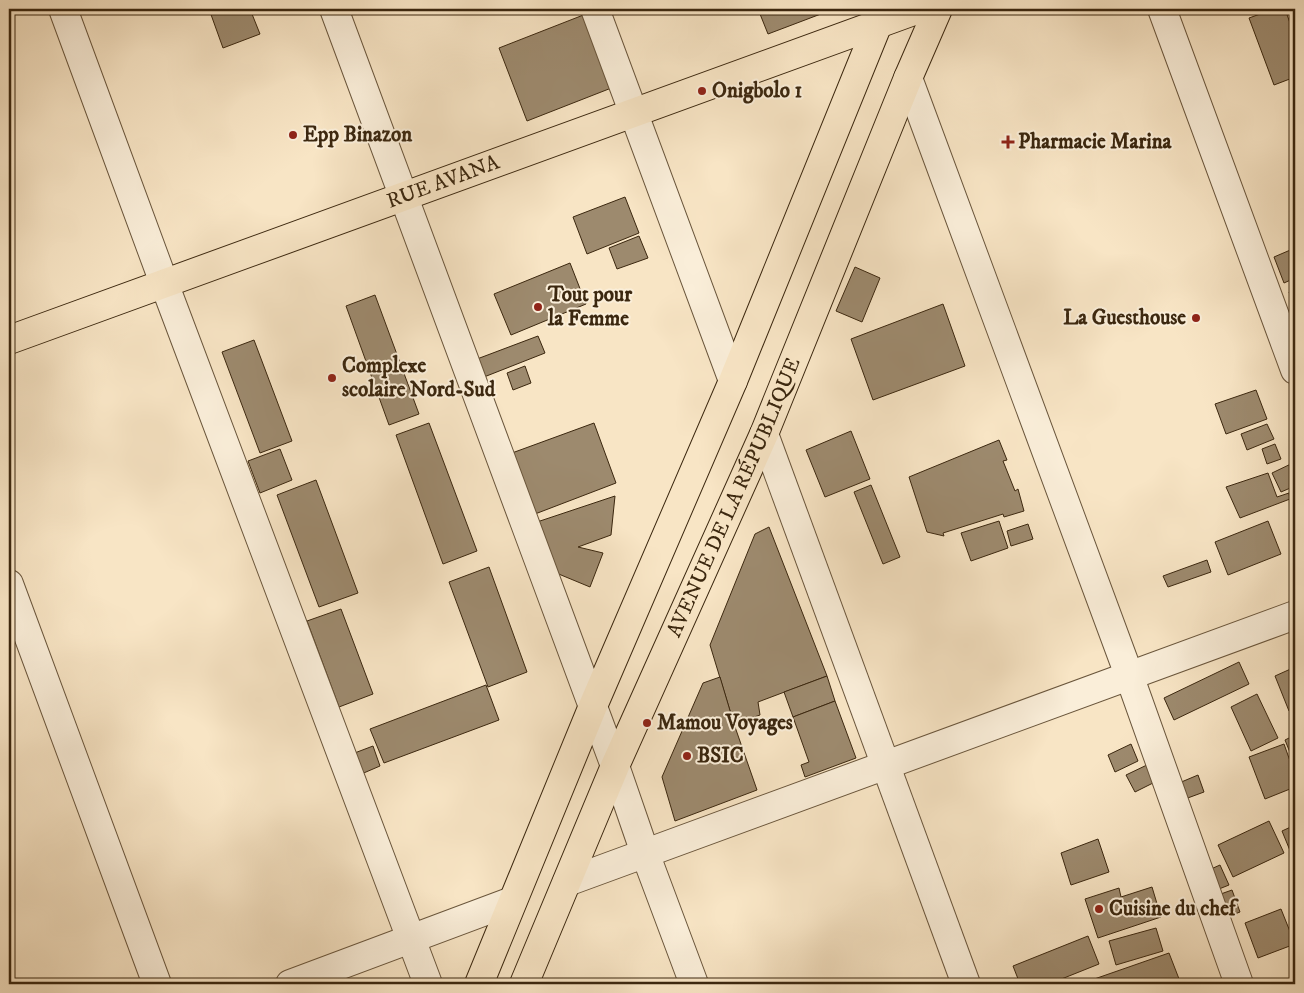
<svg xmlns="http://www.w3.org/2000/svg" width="1304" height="993" font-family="'IM FELL DW Pica',serif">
	<rect width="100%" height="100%" fill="#f8e5c5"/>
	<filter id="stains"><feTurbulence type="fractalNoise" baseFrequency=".004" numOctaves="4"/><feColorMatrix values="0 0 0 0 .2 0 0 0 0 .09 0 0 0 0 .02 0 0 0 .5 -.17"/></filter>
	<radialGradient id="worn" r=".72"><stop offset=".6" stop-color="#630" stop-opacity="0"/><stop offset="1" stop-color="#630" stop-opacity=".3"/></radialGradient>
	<g fill="#9d8a6e" stroke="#3b270f">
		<polygon points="209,9 250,9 260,34 223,48"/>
		<polygon points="758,9 834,9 768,34"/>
		<polygon points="1274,9 1285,9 1295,37 1295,77 1274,85 1249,18"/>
		<polygon points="591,12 619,85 527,121 499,48"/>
		<polygon points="625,197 639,233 587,254 573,217"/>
		<polygon points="639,236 648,258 617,269 609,248"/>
		<polygon points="1295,248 1295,278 1284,283 1274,257"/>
		<polygon points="570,263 586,304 511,335 494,294"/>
		<polygon points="855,267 880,278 862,322 836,311"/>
		<polygon points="1295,289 1295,307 1289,292"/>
		<polygon points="375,295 419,414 389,425 346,306"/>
		<polygon points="943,304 965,366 873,400 851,339"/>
		<polygon points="538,336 545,353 484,377 477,359"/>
		<polygon points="254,340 292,441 260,453 222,352"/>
		<polygon points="525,366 531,383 513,390 507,373"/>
		<polygon points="1256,390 1267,419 1226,434 1215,404"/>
		<polygon points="429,423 477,551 443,564 396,435"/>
		<polygon points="594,423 616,483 535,514 512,453"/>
		<polygon points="1267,424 1274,439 1247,450 1241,434"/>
		<polygon points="851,431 870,479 825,497 806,450"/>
		<polygon points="999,440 1007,460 1003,461 1015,491 1018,489 1024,511 1004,517 1003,514 943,533 944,536 927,532 909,477"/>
		<polygon points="1275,444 1281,459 1267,464 1262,449"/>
		<polygon points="280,449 292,480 260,493 248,461"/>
		<polygon points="1295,462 1295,486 1281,492 1272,473"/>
		<polygon points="1268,473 1277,497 1289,493 1290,499 1240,518 1226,487"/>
		<polygon points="316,480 358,593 319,607 277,495"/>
		<polygon points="871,485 900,557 883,564 854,492"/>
		<polygon points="615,496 611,535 578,547 603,553 590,587 549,570 553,558 549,556 537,522"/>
		<polygon points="999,521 1008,548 971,561 961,533"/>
		<polygon points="1268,521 1281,554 1228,575 1215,542"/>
		<polygon points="1028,524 1033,539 1011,546 1007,531"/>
		<polygon points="769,527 827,676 758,702 760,715 734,724 710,645 755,534"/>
		<polygon points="1207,560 1211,572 1168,587 1163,576"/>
		<polygon points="489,567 527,672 488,687 449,582"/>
		<polygon points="341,609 373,694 339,707 307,621"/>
		<polygon points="1239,662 1249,684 1174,720 1164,698"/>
		<polygon points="1295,667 1295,709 1289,711 1275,676"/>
		<polygon points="827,676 835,701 793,717 784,692"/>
		<polygon points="720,677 734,724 757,790 675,821 662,777 703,683"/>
		<polygon points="486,685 499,720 384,763 370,729"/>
		<polygon points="1257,694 1278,738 1251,751 1231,707"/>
		<polygon points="835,701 856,758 805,777 801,765 809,762 793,717"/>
		<polygon points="1295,735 1295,765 1285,740"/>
		<polygon points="1131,744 1138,761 1115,772 1108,755"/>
		<polygon points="1284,744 1295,775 1295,787 1265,799 1249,757"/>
		<polygon points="373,746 380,766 359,775 352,754"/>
		<polygon points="1149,764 1157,781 1135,792 1126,775"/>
		<polygon points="1198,775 1204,792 1185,799 1179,783"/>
		<polygon points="1269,821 1284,853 1233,877 1218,845"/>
		<polygon points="1295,825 1295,851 1291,853 1282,831"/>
		<polygon points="1098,839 1109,872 1071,885 1061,853"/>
		<polygon points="1220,865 1229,885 1219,889 1211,869"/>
		<polygon points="1152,887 1161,917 1098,938 1085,899 1119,888 1121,897"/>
		<polygon points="1232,890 1240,912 1227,917 1218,895"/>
		<polygon points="1281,909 1295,944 1258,958 1245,923"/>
		<polygon points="1156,928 1163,951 1116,965 1109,941"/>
		<polygon points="1088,936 1099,964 1049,984 1020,984 1013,966"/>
		<polygon points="1169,953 1181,984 1080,984"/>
	</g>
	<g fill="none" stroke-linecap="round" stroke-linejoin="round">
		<defs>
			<g id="minor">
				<polyline points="63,9 164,283 428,984"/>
				<polyline points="334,9 615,766 645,853 694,984"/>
				<polyline points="595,9 733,381"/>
				<polyline points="1162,9 1295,370"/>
				<polyline points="908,78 1129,675 1239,984"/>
				<polyline points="764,434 966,984"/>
				<polyline points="9,584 157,984"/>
				<polyline points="567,882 1295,615"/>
				<polyline points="290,984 512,901"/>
			</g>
			<g id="major">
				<path id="s1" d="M9,340l910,-331"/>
				<polyline points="479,984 593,706 733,381 884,9"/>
				<path id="s2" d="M524,984l91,-218 149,-332 144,-356 30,-69"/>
			</g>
		</defs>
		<use href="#minor" stroke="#6a563c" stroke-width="30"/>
		<use href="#major" stroke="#3b270f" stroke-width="30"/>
		<use href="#minor" stroke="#faeed9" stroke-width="28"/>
		<use href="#major" stroke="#f8e5c5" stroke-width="28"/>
	</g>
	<g fill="#8f2418" stroke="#faeed9" stroke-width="2">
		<circle cx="702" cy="91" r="5"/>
		<circle cx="293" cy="135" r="5"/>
		<path d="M1005.5 134.5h5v5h5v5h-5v5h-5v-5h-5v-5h5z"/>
		<circle cx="538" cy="307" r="5"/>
		<circle cx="1196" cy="318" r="5"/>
		<circle cx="332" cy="378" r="5"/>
		<circle cx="647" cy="723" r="5"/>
		<circle cx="687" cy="756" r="5"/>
		<circle cx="1099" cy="909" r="5"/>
	</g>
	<g text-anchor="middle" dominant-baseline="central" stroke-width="4" stroke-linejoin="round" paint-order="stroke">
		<g font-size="21" font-weight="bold" fill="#3b270f" stroke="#faeed9" text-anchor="start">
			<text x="712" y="91">Onigbolo 1</text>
			<text x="303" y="135">Epp Binazon</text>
			<text x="1018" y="142">Pharmacie Marina</text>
			<text x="548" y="295">Tout pour<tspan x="548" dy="24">la Femme</tspan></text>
			<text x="1186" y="318" text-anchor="end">La Guesthouse</text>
			<text x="342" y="366">Complexe<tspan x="342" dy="24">scolaire Nord-Sud</tspan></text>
			<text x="657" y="723">Mamou Voyages</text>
			<text x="697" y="756">BSIC</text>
			<text x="1109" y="909">Cuisine du chef</text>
		</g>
		<g font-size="21" fill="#3b270f" stroke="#faeed9">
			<text stroke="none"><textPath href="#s1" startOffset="462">RUE AVANA</textPath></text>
			<text stroke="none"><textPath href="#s2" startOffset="530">AVENUE DE LA RÉPUBLIQUE</textPath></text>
		</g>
	</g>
	<rect width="1304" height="993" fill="none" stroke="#f8e5c5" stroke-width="30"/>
	<rect x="10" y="10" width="1284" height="973" fill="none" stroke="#3b270f" stroke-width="2.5"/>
	<rect x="15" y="15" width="1274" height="963" fill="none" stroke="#3b270f"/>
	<rect width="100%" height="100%" filter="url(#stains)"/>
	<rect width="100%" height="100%" fill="url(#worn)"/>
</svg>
